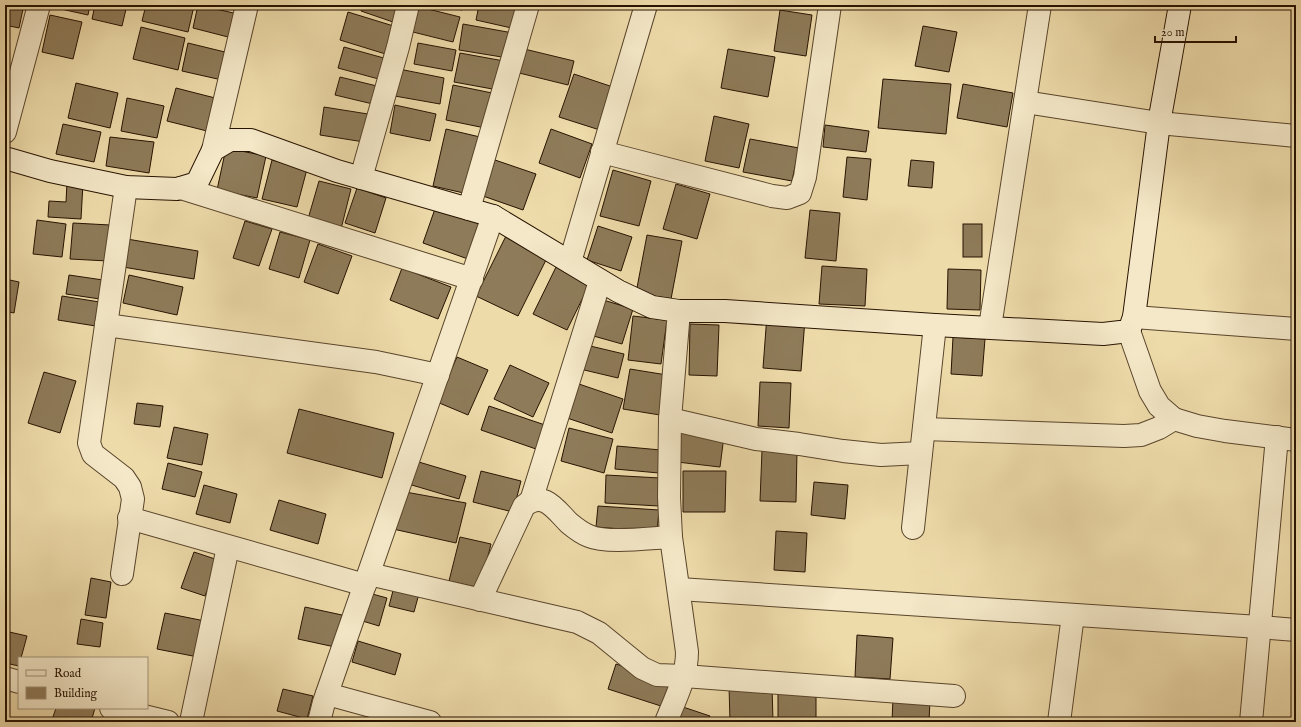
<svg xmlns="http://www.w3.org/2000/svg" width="1301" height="727" font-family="'IM FELL English',serif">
	<rect width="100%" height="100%" fill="#eedbaa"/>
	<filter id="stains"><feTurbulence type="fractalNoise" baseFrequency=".005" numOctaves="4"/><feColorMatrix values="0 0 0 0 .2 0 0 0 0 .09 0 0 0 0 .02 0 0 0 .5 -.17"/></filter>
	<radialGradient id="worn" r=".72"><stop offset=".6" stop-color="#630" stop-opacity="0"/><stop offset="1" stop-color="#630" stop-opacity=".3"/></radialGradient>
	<g fill="#8e7b59" stroke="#271301">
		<polygon points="5,5 23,9 19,28 5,25"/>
		<polygon points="52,5 90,5 88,15 52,7"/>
		<polygon points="95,5 127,5 122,26 92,19"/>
		<polygon points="146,5 194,6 188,32 142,21"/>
		<polygon points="198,5 238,14 232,38 193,28"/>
		<polygon points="363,5 399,5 393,22 361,11"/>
		<polygon points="435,5 462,5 462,10"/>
		<polygon points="479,5 522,5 516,29 476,20"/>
		<polygon points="965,5 993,5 993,9 965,8"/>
		<polygon points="416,6 460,17 453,42 409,31"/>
		<polygon points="780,10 812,15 806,56 774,51"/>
		<polygon points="348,12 400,28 392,56 340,40"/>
		<polygon points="50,15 82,22 73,59 42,52"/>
		<polygon points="463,24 513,33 508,58 459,50"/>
		<polygon points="923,26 957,32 949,72 915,66"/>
		<polygon points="141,27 185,38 178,70 133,59"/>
		<polygon points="188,43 229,53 222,80 182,71"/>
		<polygon points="418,43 456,50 452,71 414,64"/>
		<polygon points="344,47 391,60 386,81 338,68"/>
		<polygon points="516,47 574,61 568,85 511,71"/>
		<polygon points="728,49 775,57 768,97 721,88"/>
		<polygon points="460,53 504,61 498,90 454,82"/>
		<polygon points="394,68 444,78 440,104 389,95"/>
		<polygon points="5,69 13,71 5,98"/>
		<polygon points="574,74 616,88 603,131 559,117"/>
		<polygon points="340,77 381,87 377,105 335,95"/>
		<polygon points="883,79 951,84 946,134 878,128"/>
		<polygon points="76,83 118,93 110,128 68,118"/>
		<polygon points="963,84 1013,93 1007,127 957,118"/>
		<polygon points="453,85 497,94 490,129 446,120"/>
		<polygon points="176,88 219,99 211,132 167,121"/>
		<polygon points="127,98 164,106 157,138 121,131"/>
		<polygon points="395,105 436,114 430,141 390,133"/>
		<polygon points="324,107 368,114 364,142 320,135"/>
		<polygon points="714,116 749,124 739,168 705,161"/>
		<polygon points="63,124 101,132 94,162 56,154"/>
		<polygon points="825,125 869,131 866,152 823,147"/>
		<polygon points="446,129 480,137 468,194 433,186"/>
		<polygon points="551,129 592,144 580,178 539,163"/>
		<polygon points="110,137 154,142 149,173 106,166"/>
		<polygon points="750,139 799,148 792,181 743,172"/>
		<polygon points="226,148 266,156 257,198 217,190"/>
		<polygon points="847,157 871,159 867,200 843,197"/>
		<polygon points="272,160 307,169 297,207 262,199"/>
		<polygon points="495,160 536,174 523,210 483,196"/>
		<polygon points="911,160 934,162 932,188 908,186"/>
		<polygon points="613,170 651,181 639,226 600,216"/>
		<polygon points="319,181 351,189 341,229 308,219"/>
		<polygon points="67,182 83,183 81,219 48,217 49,201 66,202"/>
		<polygon points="676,184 710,194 697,239 663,229"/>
		<polygon points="357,188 386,198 375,233 345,223"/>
		<polygon points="436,206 481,222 468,259 423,243"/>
		<polygon points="810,210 840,213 836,261 805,258"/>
		<polygon points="37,220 66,224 62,257 33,254"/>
		<polygon points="245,221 272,229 259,266 233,258"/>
		<polygon points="73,223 110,225 108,261 70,259"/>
		<rect x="963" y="224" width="19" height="33"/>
		<polygon points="598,226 632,237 621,271 587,260"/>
		<polygon points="280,232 310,240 299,278 269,269"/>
		<polygon points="647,235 682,241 671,299 636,293"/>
		<polygon points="506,236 548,256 518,316 476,296"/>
		<polygon points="127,239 198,251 194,279 123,267"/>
		<polygon points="318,244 352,256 338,294 304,282"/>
		<polygon points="558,263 592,279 567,330 533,314"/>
		<polygon points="822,266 867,269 865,306 819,304"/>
		<polygon points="402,268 451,287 438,319 390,300"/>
		<polygon points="948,269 981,270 980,310 947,309"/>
		<polygon points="69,275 103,280 100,299 66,294"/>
		<polygon points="129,275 183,287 177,315 123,303"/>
		<polygon points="5,279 19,282 14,313 5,311"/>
		<polygon points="62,296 106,303 102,327 58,320"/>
		<polygon points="600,299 633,309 622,344 590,335"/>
		<polygon points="767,315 805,319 801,371 763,368"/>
		<polygon points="633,316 667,320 661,364 628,360"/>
		<polygon points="690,324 719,325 717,376 689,375"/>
		<polygon points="953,337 985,339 982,376 951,374"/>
		<polygon points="586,345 624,354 618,378 580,369"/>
		<polygon points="457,357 488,370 468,415 437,402"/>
		<polygon points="510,365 549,383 533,417 494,399"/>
		<polygon points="630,369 667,375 660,415 623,409"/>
		<polygon points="44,372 76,381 60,433 28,423"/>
		<polygon points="760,382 791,383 789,428 758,426"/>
		<polygon points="576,383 623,399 612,433 564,417"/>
		<polygon points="137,403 163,406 160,427 134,424"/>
		<polygon points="489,406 545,425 536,449 481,430"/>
		<polygon points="299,409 394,433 382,478 287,453"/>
		<polygon points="174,427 208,434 202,465 167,458"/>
		<polygon points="569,428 613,439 604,473 561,461"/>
		<polygon points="680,431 724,436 720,467 677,462"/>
		<polygon points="617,446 661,450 659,473 615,469"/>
		<polygon points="762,450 797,451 796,502 760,501"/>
		<polygon points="412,460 466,476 459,499 405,483"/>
		<polygon points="168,463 202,472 195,497 162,489"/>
		<polygon points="481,471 521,481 513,512 473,502"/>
		<polygon points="683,471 726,471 725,512 683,512"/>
		<polygon points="606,475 660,478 659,506 605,503"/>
		<polygon points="814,482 848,485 845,519 811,515"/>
		<polygon points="204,485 237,494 230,523 196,514"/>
		<polygon points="400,491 466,503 456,543 393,529"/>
		<polygon points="279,500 326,514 318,544 270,530"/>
		<polygon points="598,506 659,510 657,532 596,527"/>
		<polygon points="776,531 807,533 805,572 774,570"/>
		<polygon points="460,537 491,544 480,588 449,581"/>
		<polygon points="194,552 218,560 205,596 181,588"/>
		<polygon points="91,578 111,582 106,618 85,615"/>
		<polygon points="395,583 420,590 414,612 389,606"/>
		<polygon points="365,592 387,598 379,626 356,619"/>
		<polygon points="305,607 342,615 335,647 298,639"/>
		<polygon points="165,613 210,622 203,658 157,649"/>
		<polygon points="81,619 103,623 100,647 77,644"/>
		<polygon points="5,631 27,636 21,658 19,658 19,666 5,663"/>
		<polygon points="857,635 893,638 890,679 855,677"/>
		<polygon points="358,641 401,654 395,675 352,662"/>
		<polygon points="616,664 672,683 664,707 608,689"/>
		<polygon points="772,685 773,722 730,722 729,686"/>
		<polygon points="283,689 313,696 307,719 277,711"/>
		<rect x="778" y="691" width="38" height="31"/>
		<polygon points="893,698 930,700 929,722 892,722"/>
		<polygon points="674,704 710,716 708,722 669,722"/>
		<polygon points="56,708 95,708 91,722 74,722 53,717"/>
	</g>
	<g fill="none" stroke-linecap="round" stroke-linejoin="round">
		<defs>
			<g id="street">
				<polyline points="1025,102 1159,123 1296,136"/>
				<polyline points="5,132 39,5"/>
				<polyline points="213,150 247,5"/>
				<polyline points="602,152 772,196 787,198 800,193 805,177 830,5"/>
				<polyline points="361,178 398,47 408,5"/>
				<polyline points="181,188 472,279"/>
				<polyline points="469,209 528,5"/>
				<polyline points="570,262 646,5"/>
				<polyline points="1134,317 1296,329"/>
				<polyline points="106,325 376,362 438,375"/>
				<polyline points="990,327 1040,5"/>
				<polyline points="1129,331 1150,391 1159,406 1174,419 1197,426 1225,431 1296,440"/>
				<polyline points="670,419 756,439 799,444 843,451 881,455 921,453"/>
				<polyline points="924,429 1124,436 1141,435 1159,428 1174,419"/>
				<polyline points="531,501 600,281"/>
				<polyline points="129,518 365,585"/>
				<polyline points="913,528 935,325"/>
				<polyline points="122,574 133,499 130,487 124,478 93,454 89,443 126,187"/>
				<polyline points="369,574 577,622 599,633 642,668 657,675 684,676 954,696"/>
				<polyline points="679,589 1259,627 1296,630"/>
				<path d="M480,600l44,-94c20,-16 31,3 45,17 6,5 12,10 20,13 18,8 61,2 82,1"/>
				<polyline points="5,678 19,682"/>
				<polyline points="327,694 430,722"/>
				<polyline points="111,708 168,722"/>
				<polyline points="191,722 228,547"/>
				<polyline points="319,722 324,702 493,216"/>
				<path d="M666,722c9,-23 21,-45 21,-70l-16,-115 -2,-40 1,-78 9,-108"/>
				<polyline points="1059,722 1073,615"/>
				<polyline points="1251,722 1277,437"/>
			</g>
			<polyline id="secondary" points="5,158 50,171 126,187 177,189 197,183 213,150 230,140 251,140 337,171 493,216 618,291 652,307 679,311 725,311 935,325 1103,334 1129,331 1134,317 1159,123 1180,5"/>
		</defs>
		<use href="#street" stroke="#59452b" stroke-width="24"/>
		<use href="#secondary" stroke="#271301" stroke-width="24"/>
		<use href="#street" stroke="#f4e8c8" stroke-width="22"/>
		<use href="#secondary" stroke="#f4e8c8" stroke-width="22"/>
	</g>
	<rect width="1301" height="727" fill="none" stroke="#eedbaa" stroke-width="20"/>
	<rect x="6" y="6" width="1289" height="715" fill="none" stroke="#271301" stroke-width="2"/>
	<rect x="10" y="10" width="1281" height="707" fill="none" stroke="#271301"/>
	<rect x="18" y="657" width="130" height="52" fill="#f4e8c8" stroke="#a29378"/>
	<rect x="26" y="670" width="20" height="6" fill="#f4e8c8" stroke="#a29378"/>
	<text x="54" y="677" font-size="12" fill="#271301">Road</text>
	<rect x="26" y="687" width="20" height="12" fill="#8e7b59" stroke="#a29378"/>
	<text x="54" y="697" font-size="12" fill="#271301">Building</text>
	<path d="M1155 36v6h81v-6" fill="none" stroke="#271301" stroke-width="2"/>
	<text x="1161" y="36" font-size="12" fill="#271301" stroke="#f4e8c8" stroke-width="3" paint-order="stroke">20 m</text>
	<rect width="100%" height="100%" filter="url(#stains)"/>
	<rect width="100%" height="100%" fill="url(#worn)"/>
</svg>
